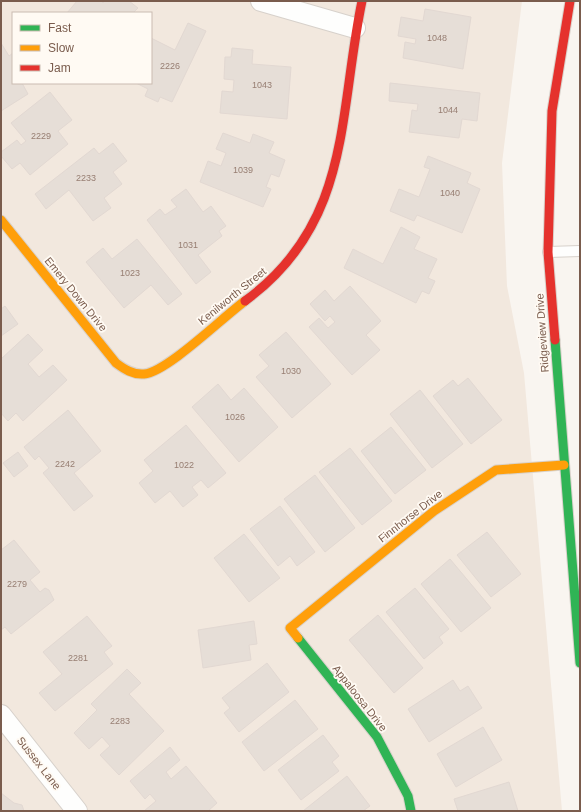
<svg xmlns="http://www.w3.org/2000/svg" width="581" height="812" font-family="Helvetica,sans-serif">
	<rect width="100%" height="100%" fill="#f9f5f0"/>
	<path fill="#f2e8de" fill-rule="evenodd" d="M1,1h521l-20,162 5,123 17,87 38,438h-561zM13,13h138v70h-138z"/>
	<g fill="#e6ded7" stroke="#e2d8d2">
		<polygon points="77,1 101,1 103,3 105,1 129,1 138,8 133,13 67,13"/>
		<polygon points="425,9 471,17 463,69 403,58 405,42 415,44 416,39 398,36 401,17 423,21"/>
		<polygon points="188,23 206,31 172,102 160,97 158,102 145,96 148,89 136,83 151,83 151,38 175,50"/>
		<polygon points="1,43 9,56 13,53 13,83 22,83 28,94 1,111"/>
		<polygon points="232,48 253,50 252,64 291,67 287,119 220,113 222,91 233,92 234,80 224,79 225,57 231,57"/>
		<polygon points="390,83 480,93 477,121 462,119 459,138 409,132 412,110 417,111 418,104 389,101"/>
		<polygon points="50,92 72,120 58,131 68,144 30,175 20,163 12,169 1,156 1,152 17,140 21,145 26,141 11,123"/>
		<polygon points="223,133 250,143 253,134 274,142 269,153 285,160 279,177 271,174 266,187 271,189 263,207 200,182 208,161 221,166 226,153 216,149"/>
		<polygon points="113,143 127,161 113,172 122,184 104,198 111,208 93,221 69,190 46,209 35,194 94,148 99,154"/>
		<polygon points="428,156 471,173 467,183 480,189 462,233 417,215 414,221 390,211 399,189 419,197 430,169 424,167"/>
		<polygon points="186,189 203,212 211,206 226,226 219,231 222,236 198,255 211,272 196,284 147,220 160,209 165,215 177,207 171,200"/>
		<polygon points="401,227 420,237 414,249 437,259 428,278 435,281 429,294 422,291 416,303 344,268 353,249 383,264"/>
		<polygon points="137,239 182,294 168,305 151,285 124,308 86,262 103,248 112,259"/>
		<polygon points="350,286 381,321 366,335 380,350 352,375 309,327 319,318 328,328 335,322 330,316 325,321 310,304 325,290 334,301"/>
		<polygon points="5,306 18,324 1,336 1,309"/>
		<polygon points="286,332 331,384 292,418 256,377 269,366 259,355"/>
		<polygon points="28,334 43,350 28,364 39,377 53,365 67,380 23,421 16,413 8,421 1,413 1,359"/>
		<polygon points="468,378 502,420 471,444 433,396 453,380 458,386"/>
		<polygon points="218,384 231,400 244,388 278,427 239,462 192,407"/>
		<polygon points="420,390 463,444 432,468 390,414"/>
		<polygon points="68,410 101,451 74,473 93,496 74,511 43,473 49,468 39,456 35,460 24,447"/>
		<polygon points="186,425 226,473 208,488 201,480 192,487 198,495 183,507 170,491 155,503 139,483 153,471 144,460"/>
		<polygon points="391,427 426,470 395,494 361,451"/>
		<polygon points="350,448 392,501 362,525 319,472"/>
		<polygon points="18,452 28,466 14,477 3,463"/>
		<polygon points="315,475 355,528 325,552 284,499"/>
		<polygon points="280,506 315,552 297,566 290,556 278,566 250,529"/>
		<polygon points="487,532 521,574 491,597 457,555"/>
		<polygon points="244,534 280,578 249,602 214,558"/>
		<polygon points="14,540 40,572 30,580 40,592 45,588 49,590 54,600 11,634 5,627 1,630 1,550"/>
		<polygon points="450,559 491,608 461,632 421,584"/>
		<polygon points="415,588 449,629 439,637 443,643 424,659 386,612"/>
		<polygon points="378,615 423,668 394,693 349,640"/>
		<polygon points="87,616 112,646 104,652 113,664 55,711 39,693 62,674 43,652"/>
		<polygon points="254,621 257,644 249,645 251,660 203,668 198,630"/>
		<polygon points="267,663 289,692 239,732 224,713 230,708 222,698"/>
		<polygon points="127,669 141,683 129,694 164,731 119,775 100,755 110,746 102,737 89,749 74,733 97,710 91,704"/>
		<polygon points="453,680 460,691 468,686 482,708 429,742 408,709"/>
		<polygon points="295,700 318,729 264,771 242,742"/>
		<polygon points="483,727 502,760 456,787 437,754"/>
		<polygon points="323,735 339,756 332,762 339,771 301,800 278,770"/>
		<polygon points="170,747 180,760 166,772 171,779 186,766 217,803 208,811 144,811 156,801 150,794 145,799 130,781"/>
		<polygon points="347,776 370,806 363,811 303,811"/>
		<polygon points="509,782 518,811 458,811 454,799"/>
		<polygon points="1,793 14,803 22,805 24,811 1,811"/>
	</g>
	<g fill="none" stroke-linecap="round" stroke-linejoin="round">
		<defs>
			<polyline id="lane" points="548,252 580,251"/>
			<g id="street">
				<polyline points="261,1 355,28"/>
				<polyline points="1,715 77,811"/>
			</g>
			<g id="fast">
				<polyline points="555,340 580,663"/>
				<polyline points="298,638 377,737 408,796 411,811"/>
			</g>
			<g id="slow">
				<path d="M1,220l115,143c8,6 17,12 28,11 23,-2 79,-57 101,-73"/>
				<polyline points="298,638 290,628 434,511 496,470 564,465"/>
			</g>
			<g id="jam">
				<path d="M245,301c107,-78 93,-185 117,-300"/>
				<polyline points="555,340 548,252 552,111 570,1"/>
			</g>
		</defs>
		<use href="#lane" stroke="#d7d1cb" stroke-width="12"/>
		<use href="#street" stroke="#d7d1cb" stroke-width="22"/>
		<use href="#fast" stroke="#d9d2cb" stroke-width="11"/>
		<use href="#slow" stroke="#d9d2cb" stroke-width="11"/>
		<use href="#jam" stroke="#d9d2cb" stroke-width="11"/>
		<use href="#lane" stroke="#fefefd" stroke-width="10"/>
		<use href="#street" stroke="#fefefd" stroke-width="20"/>
		<use href="#fast" stroke="#30b455" stroke-width="9"/>
		<use href="#slow" stroke="#ff9f0a" stroke-width="9"/>
		<use href="#jam" stroke="#e5322d" stroke-width="9"/>
	</g>
	<g text-anchor="middle" dominant-baseline="central" stroke-width="3.5" stroke-linejoin="round" paint-order="stroke">
		<g font-size="9" fill="#977e72">
			<text x="437" y="38">1048</text>
			<text x="170" y="66">2226</text>
			<text x="262" y="85">1043</text>
			<text x="448" y="110">1044</text>
			<text x="41" y="136">2229</text>
			<text x="243" y="170">1039</text>
			<text x="86" y="178">2233</text>
			<text x="450" y="193">1040</text>
			<text x="188" y="245">1031</text>
			<text x="130" y="273">1023</text>
			<text x="291" y="371">1030</text>
			<text x="235" y="417">1026</text>
			<text x="65" y="464">2242</text>
			<text x="184" y="465">1022</text>
			<text x="17" y="584">2279</text>
			<text x="78" y="658">2281</text>
			<text x="120" y="721">2283</text>
		</g>
		<g font-size="11" fill="#7a5c4d" stroke="#fffaf3">
			<text transform="translate(76 294) rotate(51)">Emery Down Drive</text>
			<text transform="translate(232 296) rotate(-39)">Kenilworth Street</text>
			<text transform="translate(542 333) rotate(-94)">Ridgeview Drive</text>
			<text transform="translate(410 516) rotate(-38)">Finnhorse Drive</text>
			<text transform="translate(360 698) rotate(52)">Appaloosa Drive</text>
			<text transform="translate(39 763) rotate(52)">Sussex Lane</text>
		</g>
	</g>
	<rect width="581" height="812" fill="none" stroke="#7a5c4d" stroke-width="4"/>
	<rect x="12" y="12" width="140" height="72" fill="#fffaf3" stroke="#cabbb1"/>
	<rect x="20" y="25" width="20" height="6" fill="#30b455" stroke="#cabbb1"/>
	<text x="48" y="32" font-size="12" fill="#7a5c4d">Fast</text>
	<rect x="20" y="45" width="20" height="6" fill="#ff9f0a" stroke="#cabbb1"/>
	<text x="48" y="52" font-size="12" fill="#7a5c4d">Slow</text>
	<rect x="20" y="65" width="20" height="6" fill="#e5322d" stroke="#cabbb1"/>
	<text x="48" y="72" font-size="12" fill="#7a5c4d">Jam</text>
</svg>
